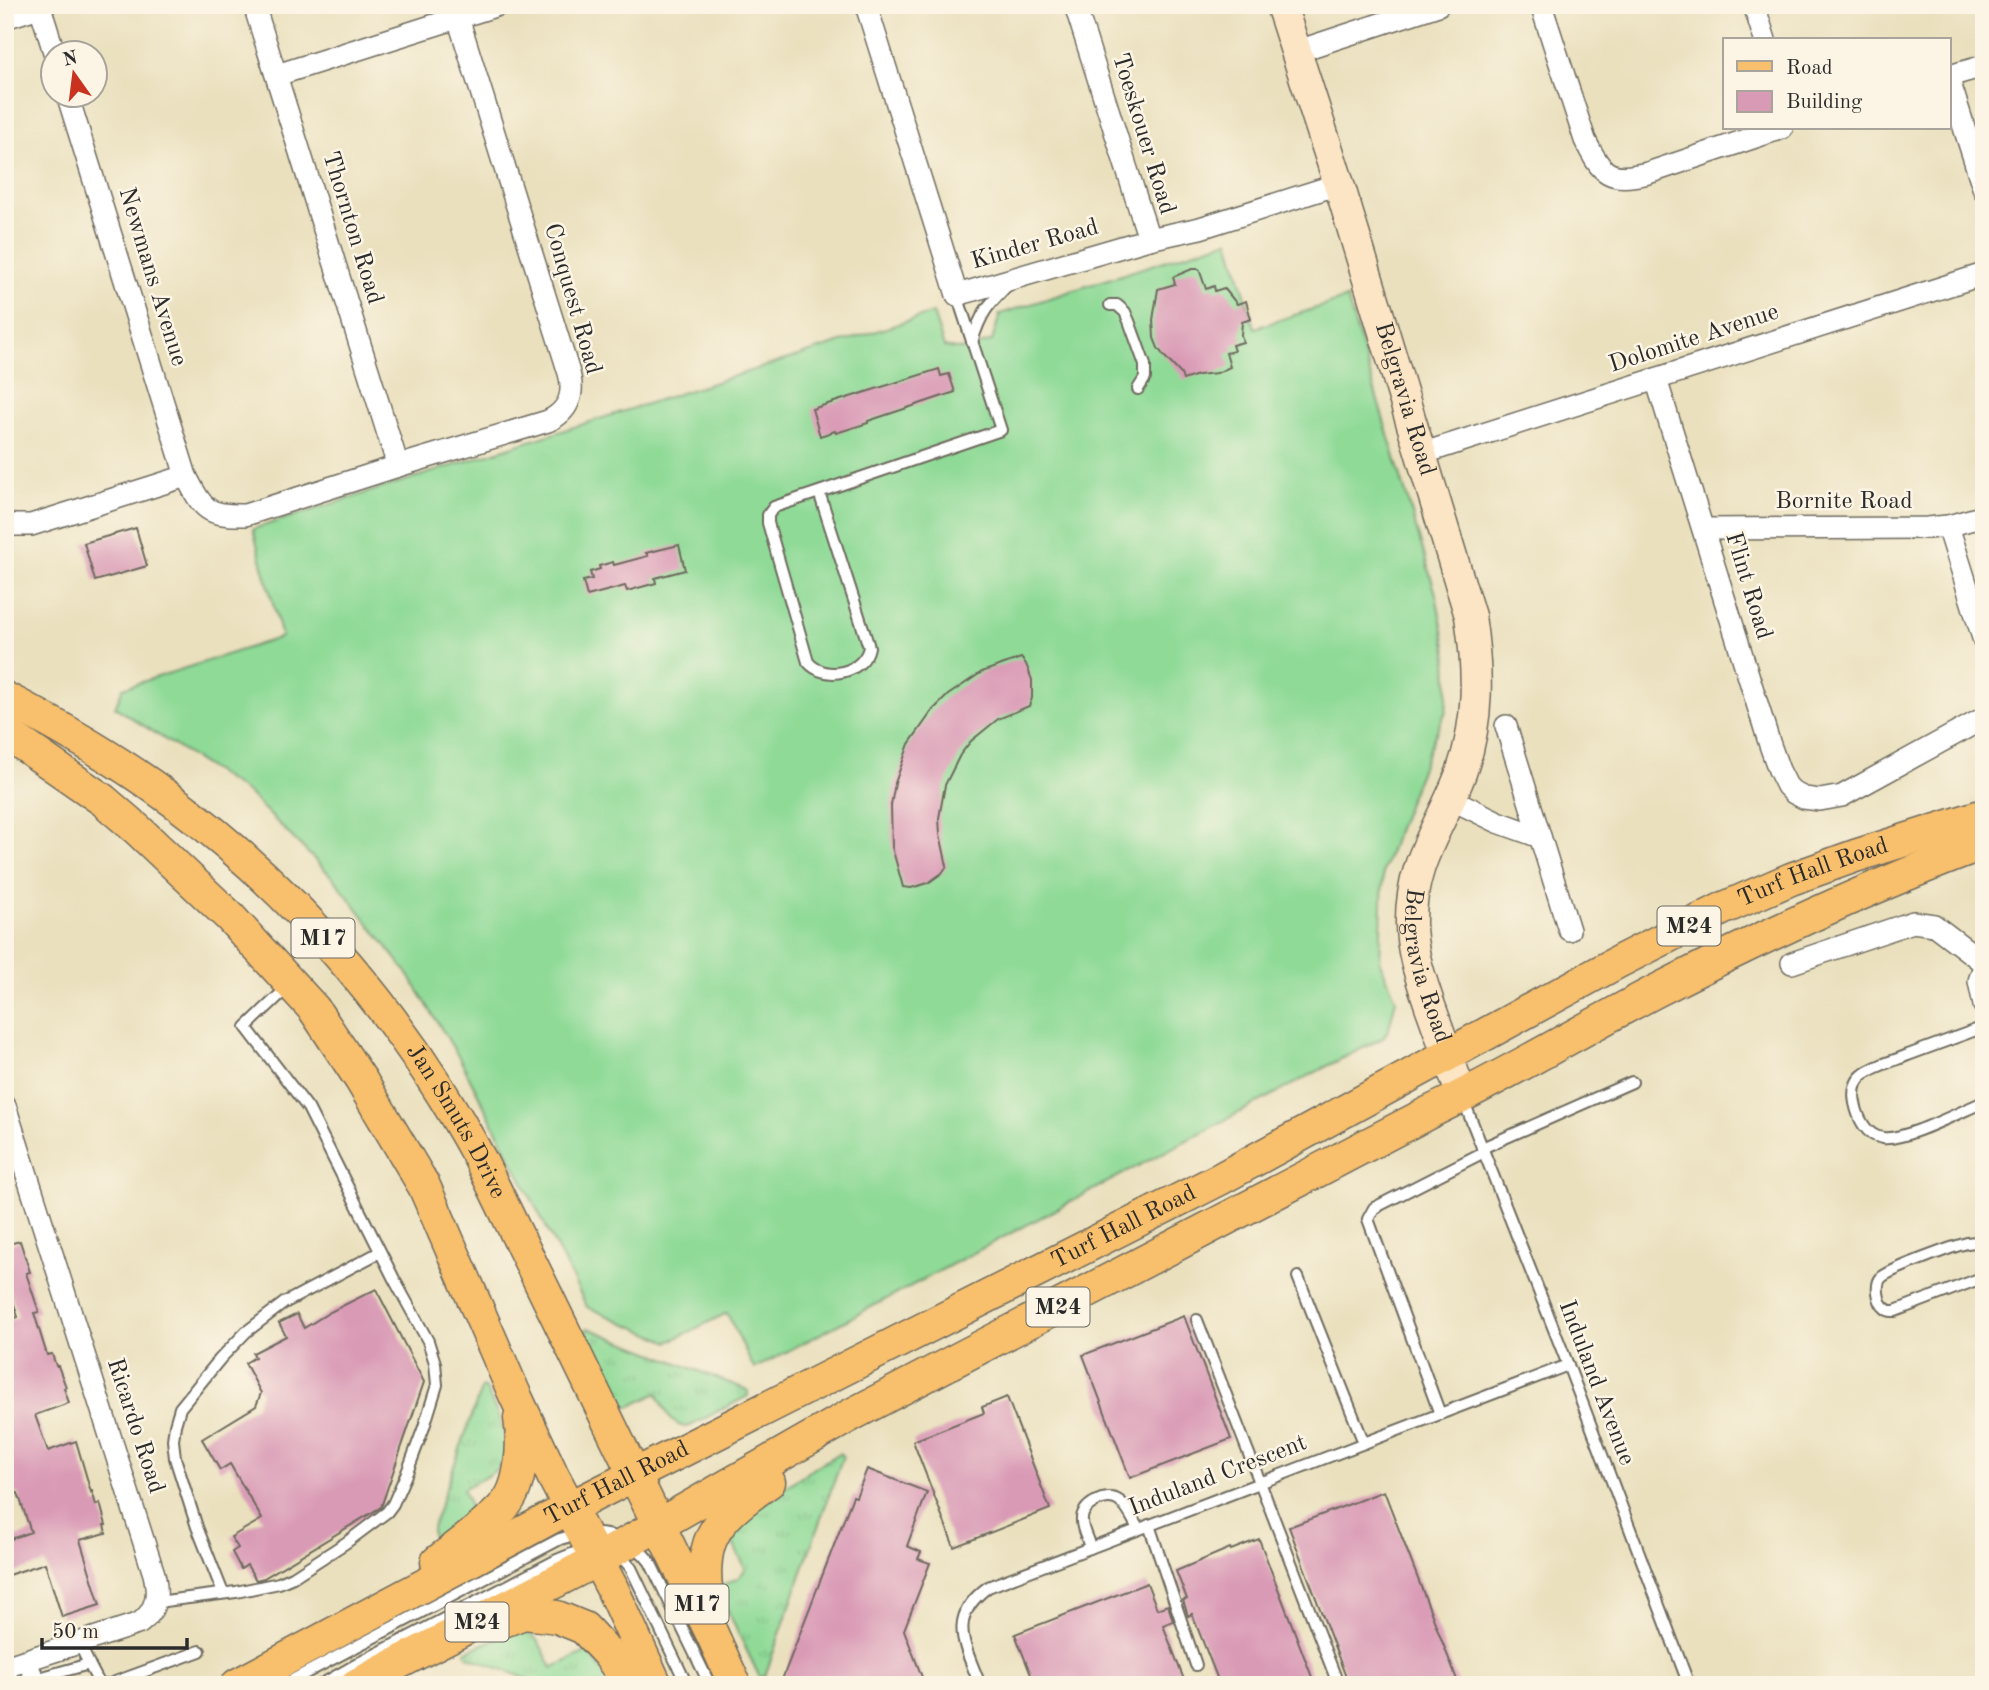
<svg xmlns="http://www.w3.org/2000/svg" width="1989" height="1690" font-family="'Old Standard TT',serif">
	<defs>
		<pattern id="grass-tufts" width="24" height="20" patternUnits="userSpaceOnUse" patternTransform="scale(1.75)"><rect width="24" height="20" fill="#8fda97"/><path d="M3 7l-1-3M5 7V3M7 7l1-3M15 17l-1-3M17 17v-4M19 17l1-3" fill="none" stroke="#7cbb82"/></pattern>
	</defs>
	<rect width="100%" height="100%" fill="#fcf5e5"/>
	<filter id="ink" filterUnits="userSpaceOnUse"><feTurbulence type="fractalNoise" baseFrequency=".0143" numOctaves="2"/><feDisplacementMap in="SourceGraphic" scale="14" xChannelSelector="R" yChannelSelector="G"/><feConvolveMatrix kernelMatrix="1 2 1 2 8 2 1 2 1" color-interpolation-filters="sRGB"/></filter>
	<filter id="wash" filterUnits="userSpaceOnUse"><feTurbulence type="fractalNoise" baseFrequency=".00686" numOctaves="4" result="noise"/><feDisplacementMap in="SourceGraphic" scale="28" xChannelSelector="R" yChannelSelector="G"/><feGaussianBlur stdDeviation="1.57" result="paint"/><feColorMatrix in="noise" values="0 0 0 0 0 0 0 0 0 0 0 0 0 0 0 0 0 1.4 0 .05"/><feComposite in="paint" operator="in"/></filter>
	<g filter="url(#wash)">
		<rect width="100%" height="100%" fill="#eae0be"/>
		<g fill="url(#grass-tufts)" stroke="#5d8261" stroke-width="2">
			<path d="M588,1328l157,61 3,2v5l-60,31c-19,0 -23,-20 -31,-34l-26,13h-5l-6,-5 -33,-66 -1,-5z"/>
			<path d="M482,1387l4,2c10,24 35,63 7,83 -9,7 -20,11 -30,17l9,23 -1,4 -32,22h-4l-3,-3v-7z"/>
			<path d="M840,1453l3,3 -78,220 -5,2 -37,-77 -2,-15 17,-8 7,-8c-2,-12 -14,-22 -12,-35 3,-19 88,-72 107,-82z"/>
			<path d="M519,1629c19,3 25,24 33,39l36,-17 23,34h-67l-75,-28 -4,-5z"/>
		</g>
		<polygon fill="#8fda97" stroke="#5d8261" stroke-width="2" points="1229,240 1255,328 1347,298 1436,594 1447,651 1448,687 1446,711 1431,744 1394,839 1383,872 1380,962 1396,999 1389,1028 1383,1038 1333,1063 754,1369 727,1313 669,1342 587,1307 460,1059 408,974 335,880 249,794 115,707 123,688 282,637 253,529 933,313 944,347 964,350 992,341 1000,314"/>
		<g id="blocks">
			<g fill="#d99ab5">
				<polygon points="1192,269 1199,269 1206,289 1214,286 1215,291 1224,288 1237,304 1246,301 1251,319 1242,322 1241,335 1243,342 1232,345 1234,351 1226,353 1230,367 1217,373 1198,375 1183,380 1181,374 1164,356 1158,348 1154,338 1153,320 1158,289 1175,284 1173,277"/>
				<polygon points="939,369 941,376 949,374 955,392 868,421 868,423 836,433 835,431 820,436 812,409"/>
				<polygon points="136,528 147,566 95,581 84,543"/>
				<polygon points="679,545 685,570 655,578 656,583 627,591 625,586 587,596 583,581 592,579 590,572 600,569 599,566 613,562 614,565 648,556 646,553"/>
				<polygon points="1021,658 1026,664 1032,680 1032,698 1029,706 998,719 971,741 960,755 945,785 939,818 940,834 947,866 942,873 928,883 911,888 903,887 892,847 891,805 895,783 909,744 933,710 948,695 982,672"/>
				<polygon points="20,1241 30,1272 26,1273 39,1312 34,1313 47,1355 52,1354 56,1366 58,1366 66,1387 64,1388 69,1403 35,1415 48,1451 76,1441 91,1492 92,1491 96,1505 100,1503 106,1525 104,1525 106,1533 80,1540 100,1605 62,1617 45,1563 5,1576 5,1541 31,1532 18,1493 5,1497 5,1322 18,1317 5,1276 5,1245"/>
				<polygon points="376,1289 424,1382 381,1507 264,1578 256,1580 247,1565 241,1569 232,1552 238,1548 231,1537 262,1519 230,1464 220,1470 202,1439 256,1406 261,1393 245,1363 255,1357 253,1353 286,1336 279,1323 297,1314 304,1328 330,1312"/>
				<polygon points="1184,1316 1231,1439 1130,1478 1083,1355"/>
				<polygon points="1007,1397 1050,1509 954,1547 913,1441 984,1413 982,1407"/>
				<polygon points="867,1469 927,1492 907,1546 921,1552 918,1559 930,1563 904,1630 925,1685 780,1685 853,1496 856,1497"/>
				<polygon points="1384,1491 1459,1685 1349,1685 1289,1527"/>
				<polygon points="1259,1539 1315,1685 1220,1685 1192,1614 1188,1616 1183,1600 1187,1599 1176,1571 1230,1548 1231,1550"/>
				<polygon points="1147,1583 1157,1609 1168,1605 1173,1621 1163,1625 1186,1685 1035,1685 1015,1634"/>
			</g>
		</g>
	</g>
	<g filter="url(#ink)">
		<use href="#blocks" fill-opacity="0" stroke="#6e6a5e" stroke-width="2"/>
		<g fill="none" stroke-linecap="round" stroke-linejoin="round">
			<defs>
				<g id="lane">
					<polyline points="1110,305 1117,305 1125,312 1129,321 1145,365 1145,378 1138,389"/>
					<path d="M972,342c9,-30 16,-37 37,-58"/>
					<path d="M819,492l-45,15 -6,8v8l40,139c17,20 56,11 61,-15l-50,-155 182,-62 -44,-135"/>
					<path d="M1984,1027c-25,9 -51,19 -76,28 -14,6 -32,10 -44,19 -10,7 -11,19 -9,29 3,15 11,33 28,35 22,3 78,-27 101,-36"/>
					<polyline points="1463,1099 1568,1365 1689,1685"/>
					<polyline points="1482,1148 1632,1082"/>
					<path d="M1984,1243c-6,-1 -11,-1 -17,0 -12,3 -79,27 -86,35 -6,6 -3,25 4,30 4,4 6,3 10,3l89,-34"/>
					<polyline points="1298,1277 1364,1443"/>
					<polyline points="1197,1320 1335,1676"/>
					<polyline points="1440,1414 1368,1219 1374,1208 1484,1152"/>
					<polyline points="1149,1525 1196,1665"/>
					<path d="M1090,1548c-2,-9 -8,-18 -8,-27 -2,-16 25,-29 37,-20 9,6 14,19 19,28"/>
					<polyline points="614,1555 625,1561 631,1568 687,1685"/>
					<polyline points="223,1593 197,1527 175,1458 173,1440 175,1425 180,1408 220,1359 246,1332 284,1303 380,1252"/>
					<polyline points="157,1602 236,1592 279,1583 293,1577 347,1542 387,1512 393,1504 408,1470 424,1427 437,1385 435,1363 428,1341 394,1279 308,1108 246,1027 289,986"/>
					<polyline points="30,1659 39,1678 89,1664 79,1643"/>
					<polyline points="24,1661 31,1685"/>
					<polyline points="89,1664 100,1685"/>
					<polyline points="9,1666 14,1685"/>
					<polyline points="107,1685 200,1651"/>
					<path d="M283,1685l277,-146c34,-10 67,-7 90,23l60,123"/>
					<polyline points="320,1685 359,1663 557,1560 577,1552 588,1551"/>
					<path d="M980,1685c-15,-40 -34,-67 8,-98l580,-222"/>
				</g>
				<g id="street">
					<polyline points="254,5 398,466"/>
					<polyline points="866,5 957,295 1149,239 1200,228 1339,184"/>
					<polyline points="1075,5 1149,239"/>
					<path d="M1541,5l44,135c17,35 24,42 63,33l134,-45"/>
					<polyline points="1754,5 1765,40"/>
					<polyline points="40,7 54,52"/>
					<polyline points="5,18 45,5"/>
					<polyline points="1295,52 1438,5"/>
					<polyline points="277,75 498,5"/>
					<polyline points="1949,76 1984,66"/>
					<polyline points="1949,80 1984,190"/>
					<path d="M67,94l119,382c17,33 20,40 59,39l153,-49 150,-45c21,-10 27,-27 21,-48l-115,-368"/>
					<polyline points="1656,379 1770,745 1779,770 1787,786 1794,793 1804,798 1820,800 1842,796 1849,792 1984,718"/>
					<polyline points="1421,454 1984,274"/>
					<polyline points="5,523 13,525 31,525 186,476"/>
					<polyline points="1948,526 1984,641"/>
					<polyline points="1703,529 1927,528 1948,526 1984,516"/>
					<polyline points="1506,726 1569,930"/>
					<polyline points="1451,799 1498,822 1540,837"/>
					<polyline points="1792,963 1913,922 1934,925 1984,963"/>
					<polyline points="1984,966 1979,981 1984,1005"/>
					<path d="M5,1106l149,468c5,20 3,36 -14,49l-135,44"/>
				</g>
				<g id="secondary">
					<path id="s1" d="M1281,5l58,179 131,432c8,54 10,104 -9,157 -20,54 -51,89 -50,150 0,29 10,56 19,83 11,30 21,60 32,90"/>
				</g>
				<g id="primary">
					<path id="s2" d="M5,698c60,31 117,65 171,105 126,94 230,219 304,356l232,475 23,51"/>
					<polyline points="5,732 103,800 138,830 229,916 314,1009 361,1080 424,1186 515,1395 553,1476 611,1586 656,1685"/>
					<path d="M437,1562c21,-16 50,-37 67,-56 18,-19 20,-63 16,-88"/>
					<path d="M709,1614c-11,-74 0,-90 60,-132"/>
					<polyline points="498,1623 524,1613 557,1617 584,1628 609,1655 630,1685"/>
					<path id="s3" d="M237,1685l332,-177 651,-329 398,-217 106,-54 67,-29 64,-23 129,-41"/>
					<path d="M356,1685l241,-125 254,-145 577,-302c77,-37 150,-81 226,-121 107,-55 217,-106 330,-148"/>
				</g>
			</defs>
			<use href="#lane" stroke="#6e6a5e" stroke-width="14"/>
			<use href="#street" stroke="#6e6a5e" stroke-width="24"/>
			<use href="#secondary" stroke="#6e6a5e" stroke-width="33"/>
			<use href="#primary" stroke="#6e6a5e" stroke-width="35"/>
			<use href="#lane" stroke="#fff" stroke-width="10"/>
			<use href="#street" stroke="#fff" stroke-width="21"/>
			<use href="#secondary" stroke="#fce5c4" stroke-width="30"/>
			<use href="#primary" stroke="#f8bf6c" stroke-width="32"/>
		</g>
	</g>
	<g text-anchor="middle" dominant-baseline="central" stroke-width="5" stroke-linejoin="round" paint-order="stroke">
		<g fill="#fcf5e5" stroke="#6a6863" stroke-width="2">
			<rect x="1657.5" y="906.5" width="63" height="39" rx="5"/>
			<rect x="291.5" y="918.5" width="63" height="39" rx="5"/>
			<rect x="1026.5" y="1287.5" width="63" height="39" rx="5"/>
			<rect x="665.5" y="1584.5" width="63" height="39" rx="5"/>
			<rect x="445.5" y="1602.5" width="63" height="39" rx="5"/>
		</g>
		<g font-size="23" font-weight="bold" fill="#2b2b2b">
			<text x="1689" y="926">M24</text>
			<text x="323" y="938">M17</text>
			<text x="1058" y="1307">M24</text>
			<text x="697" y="1604">M17</text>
			<text x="477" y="1622">M24</text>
		</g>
		<g font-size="24" fill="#2b2b2b" stroke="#fcf5e5">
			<text transform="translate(1143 134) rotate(73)">Toeskouer Road</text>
			<text transform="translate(352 228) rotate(73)">Thornton Road</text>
			<text transform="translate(1035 245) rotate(-16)">Kinder Road</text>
			<text transform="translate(152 277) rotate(73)">Newmans Avenue</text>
			<text transform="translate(572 299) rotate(74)">Conquest Road</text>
			<text transform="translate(1694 339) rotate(-18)">Dolomite Avenue</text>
			<text stroke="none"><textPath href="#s1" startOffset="413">Belgravia Road</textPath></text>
			<text x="1844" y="502">Bornite Road</text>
			<text transform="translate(1748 586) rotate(73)">Flint Road</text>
			<text stroke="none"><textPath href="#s3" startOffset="1774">Turf Hall Road</textPath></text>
			<text stroke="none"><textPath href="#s1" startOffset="1003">Belgravia Road</textPath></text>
			<text stroke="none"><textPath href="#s2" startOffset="628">Jan Smuts Drive</textPath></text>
			<text stroke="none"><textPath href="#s3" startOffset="998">Turf Hall Road</textPath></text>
			<text transform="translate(1596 1383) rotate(69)">Induland Avenue</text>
			<text transform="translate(135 1426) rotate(72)">Ricardo Road</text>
			<text transform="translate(1218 1476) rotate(-21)">Induland Crescent</text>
			<text stroke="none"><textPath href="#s3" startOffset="430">Turf Hall Road</textPath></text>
		</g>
	</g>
	<rect width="1989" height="1690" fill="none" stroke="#fcf5e5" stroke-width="28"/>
	<rect x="1723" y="38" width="228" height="91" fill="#fcf5e5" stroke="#a8a49b" stroke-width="2"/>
	<rect x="1737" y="61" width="35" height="10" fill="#f8bf6c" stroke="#a8a49b" stroke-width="2"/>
	<text x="1786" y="74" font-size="21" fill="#2b2b2b">Road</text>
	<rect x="1737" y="91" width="35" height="21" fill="#d99ab5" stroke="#a8a49b" stroke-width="2"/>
	<text x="1786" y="108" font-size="21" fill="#2b2b2b">Building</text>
	<g transform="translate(74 74) rotate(346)"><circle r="33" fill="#fcf5e5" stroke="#a8a49b" stroke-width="2"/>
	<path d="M0-5L12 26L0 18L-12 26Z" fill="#c8321e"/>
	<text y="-10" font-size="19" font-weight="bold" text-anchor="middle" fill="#2b2b2b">N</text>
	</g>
	<path d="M42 1638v10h145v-10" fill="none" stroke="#2b2b2b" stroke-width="3.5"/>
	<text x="52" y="1638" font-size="21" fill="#2b2b2b" stroke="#fcf5e5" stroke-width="5" paint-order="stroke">50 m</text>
</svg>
